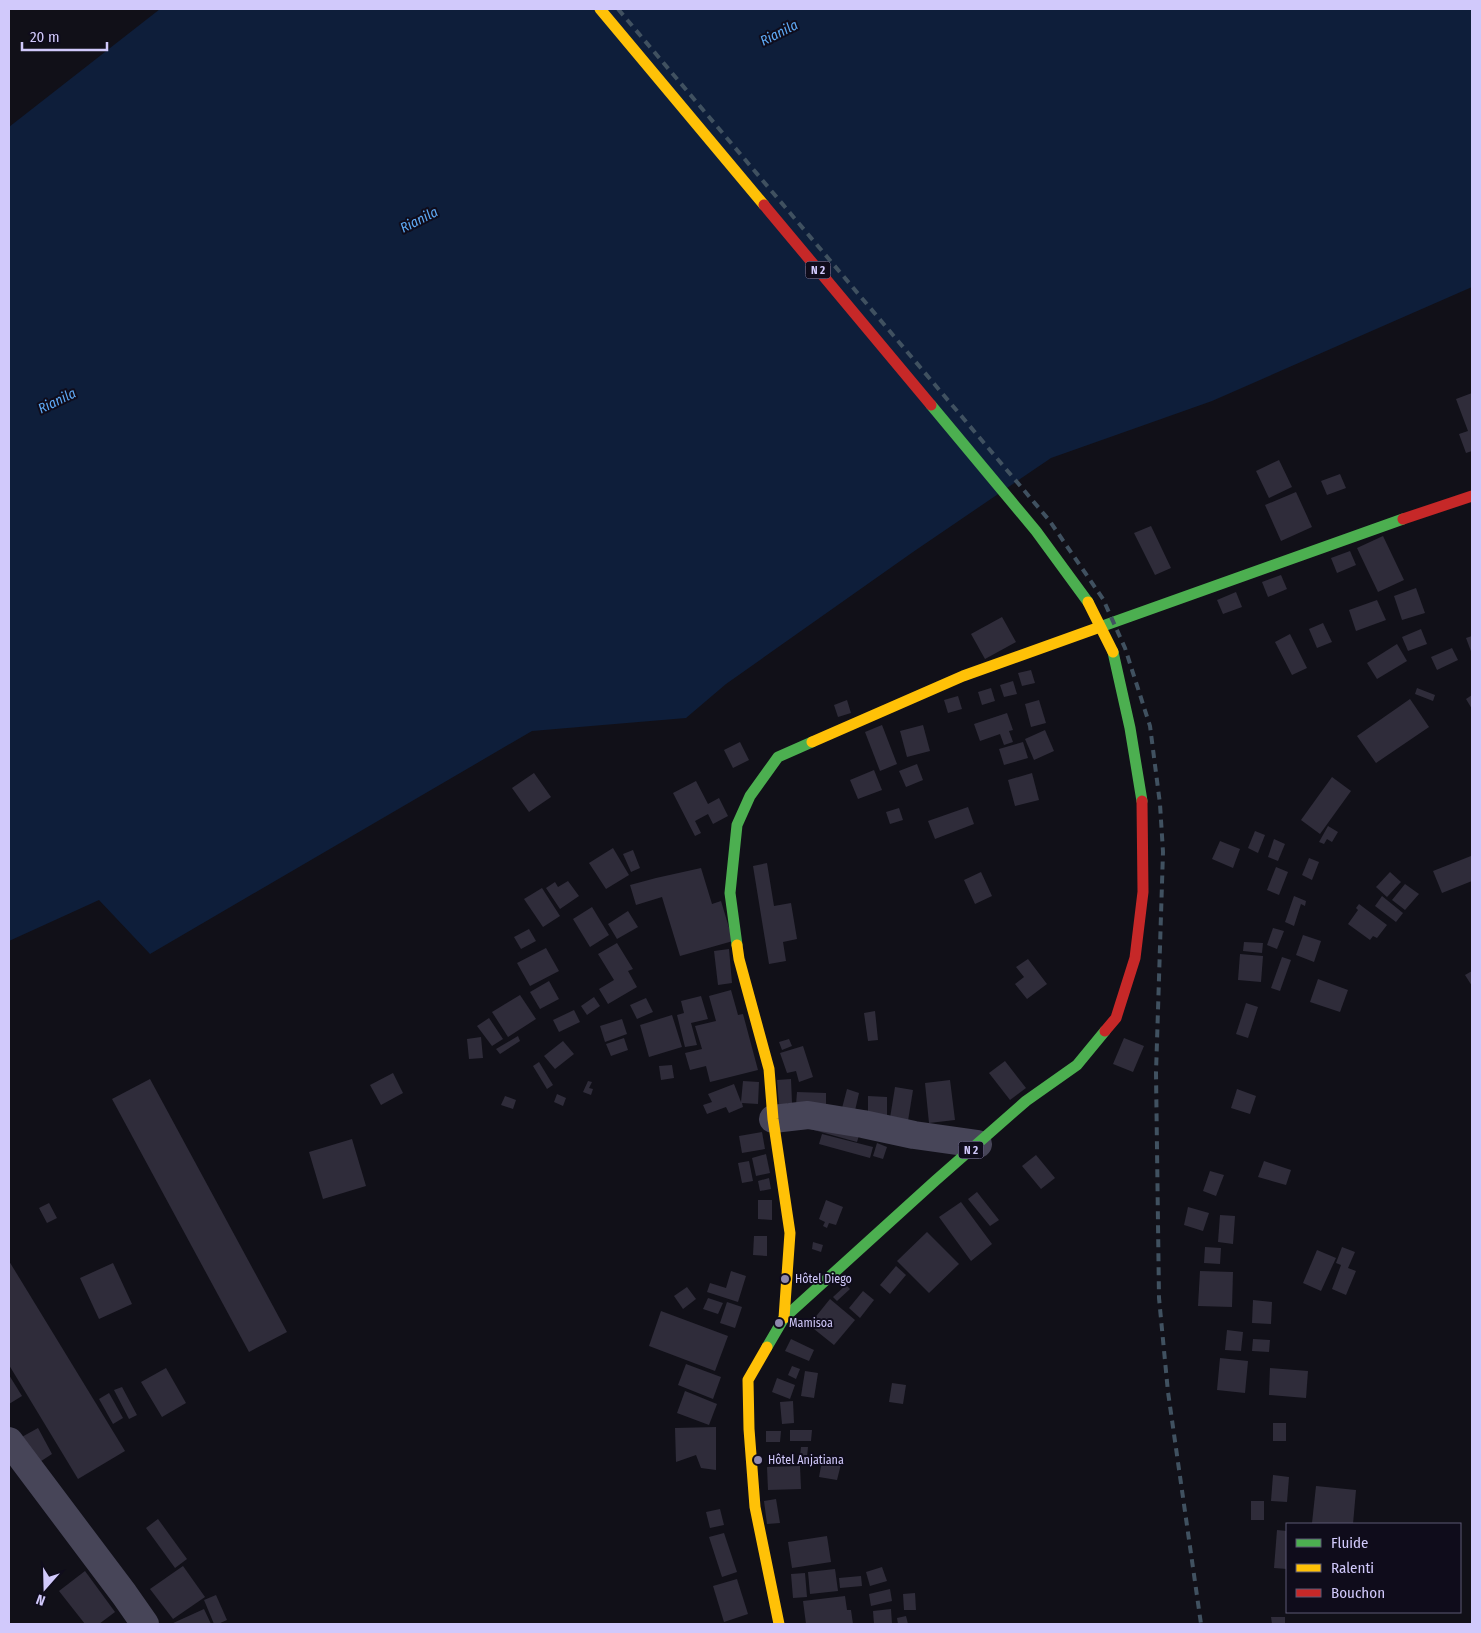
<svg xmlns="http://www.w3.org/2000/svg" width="1481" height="1633" font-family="'Fira Sans Condensed',sans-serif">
	<rect width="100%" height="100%" fill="#111018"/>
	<polygon fill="#0e1e3a" points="160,9 1472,9 1472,287 1212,401 1051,458 913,552 726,684 686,718 532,731 150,954 99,900 9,941 9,127"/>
	<g fill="#2f2c3a">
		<polygon points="1472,393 1472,451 1466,453 1459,434 1468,431 1456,399"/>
		<polygon points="1279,460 1292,487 1269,498 1256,471"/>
		<polygon points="1340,474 1346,488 1327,495 1321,481"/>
		<polygon points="1296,492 1312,527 1281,541 1265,505"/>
		<polygon points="1151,526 1171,568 1155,575 1134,533"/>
		<polygon points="1383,536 1404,580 1378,592 1357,548"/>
		<polygon points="1350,551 1356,565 1337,573 1331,558"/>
		<polygon points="1281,575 1287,589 1268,597 1262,582"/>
		<polygon points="1416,588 1425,613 1402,620 1394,596"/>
		<polygon points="1236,592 1242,607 1223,614 1217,600"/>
		<polygon points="1377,600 1386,620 1356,631 1349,610"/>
		<polygon points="1002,617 1016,642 985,659 971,634"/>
		<polygon points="1323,623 1332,642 1317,648 1309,629"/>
		<polygon points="1421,629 1427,644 1408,651 1402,637"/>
		<polygon points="1290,634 1307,668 1292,675 1275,642"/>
		<polygon points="1472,636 1472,654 1466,638"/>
		<polygon points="1397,644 1407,661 1377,679 1367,663"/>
		<polygon points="1452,648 1458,660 1437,670 1431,657"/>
		<polygon points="1031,670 1035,683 1022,686 1018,673"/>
		<polygon points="1013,681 1017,694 1004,697 1000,685"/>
		<polygon points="991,688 995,701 982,705 978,692"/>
		<polygon points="1417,688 1435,695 1433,701 1415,694"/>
		<polygon points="1472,695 1472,709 1466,699"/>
		<polygon points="958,696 962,709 948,713 944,700"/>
		<polygon points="1410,699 1429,727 1376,763 1357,736"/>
		<polygon points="847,700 851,713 838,717 834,705"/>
		<polygon points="1039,700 1046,723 1031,727 1025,704"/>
		<polygon points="1007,713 1013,730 1009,731 1013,742 1004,745 1000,734 980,741 974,724"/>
		<polygon points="882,725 897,764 880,771 865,732"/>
		<polygon points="923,725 930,751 907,757 900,731"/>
		<polygon points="1045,730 1054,751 1034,760 1025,739"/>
		<polygon points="740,742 749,760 733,768 724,750"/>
		<polygon points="1023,742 1028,758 1004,765 999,749"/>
		<polygon points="917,764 923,780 906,787 899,771"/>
		<polygon points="874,770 882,790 858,799 850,780"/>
		<polygon points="534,773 551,797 529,812 512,788"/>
		<polygon points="1032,773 1039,800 1015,806 1008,780"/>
		<polygon points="1332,777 1351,791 1320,834 1301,820"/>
		<polygon points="696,781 708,804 719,798 728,816 713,824 708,814 695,821 701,833 695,836 673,793"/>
		<polygon points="968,807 974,824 935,839 928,821"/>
		<polygon points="899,808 903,820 890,824 886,812"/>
		<polygon points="1328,826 1338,832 1332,842 1327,839 1324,844 1319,842"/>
		<polygon points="1255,831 1265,835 1258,853 1248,848"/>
		<polygon points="1274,839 1285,844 1278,861 1268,857"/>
		<polygon points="1220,841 1240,849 1233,868 1212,859"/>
		<polygon points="613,848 629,875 606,889 589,863"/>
		<polygon points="633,850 640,868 631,872 623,854"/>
		<polygon points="1471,856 1472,881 1442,893 1433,871"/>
		<polygon points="1309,858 1319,862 1312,880 1302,875"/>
		<polygon points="767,863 774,906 791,903 797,939 783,942 786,961 769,964 753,866"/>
		<polygon points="1276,867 1288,872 1279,895 1267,890"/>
		<polygon points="701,868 712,904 721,901 733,941 680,956 662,897 636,905 630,885 656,878"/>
		<polygon points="981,872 992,896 975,904 964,880"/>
		<polygon points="1390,872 1401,882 1387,897 1376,887"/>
		<polygon points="568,881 579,896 560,909 546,888 555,882 558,887"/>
		<polygon points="1405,884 1419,894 1405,910 1392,900"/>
		<polygon points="542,888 560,916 543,927 524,899"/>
		<polygon points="1294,896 1306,901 1305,906 1301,904 1294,926 1285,922"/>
		<polygon points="1382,896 1403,913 1396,922 1375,906"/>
		<polygon points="1359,904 1387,925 1377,938 1373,936 1370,940 1348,924 1358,910 1356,908"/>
		<polygon points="592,907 609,935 590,947 573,919"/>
		<polygon points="628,911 638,927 617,939 608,924"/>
		<polygon points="1273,928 1284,931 1277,949 1267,945"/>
		<polygon points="529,929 536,941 521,949 514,937"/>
		<polygon points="1303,935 1321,941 1314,962 1296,955"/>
		<polygon points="1244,942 1263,943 1262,953 1243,951"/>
		<polygon points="617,943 633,969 628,971 637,987 608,1004 599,989 614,980 598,954"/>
		<polygon points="546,948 559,971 530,986 517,963"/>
		<polygon points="729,949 732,983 718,985 714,951"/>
		<polygon points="1240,954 1263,956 1261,982 1238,980"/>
		<polygon points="1282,957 1291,960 1280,991 1271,988"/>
		<polygon points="1028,959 1047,984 1027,999 1015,984 1024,977 1016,967"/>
		<polygon points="1472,971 1472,986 1465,975"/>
		<polygon points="1318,979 1348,990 1340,1012 1310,1002"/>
		<polygon points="549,981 559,999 540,1009 530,992"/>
		<polygon points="731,990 738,1015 743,1014 758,1070 710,1082 706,1066 690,1070 685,1053 702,1049 695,1026 716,1021 709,996"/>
		<polygon points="520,995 536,1019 508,1037 492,1012"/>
		<polygon points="701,996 708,1019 691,1023 697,1045 685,1047 677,1015 684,1013 681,1001"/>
		<polygon points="594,997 600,1006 587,1015 581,1006"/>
		<polygon points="646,998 653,1012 637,1019 630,1005"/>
		<polygon points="1246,1003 1258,1007 1248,1038 1236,1034"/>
		<polygon points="574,1010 580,1022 559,1032 553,1020"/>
		<polygon points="875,1011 878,1040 868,1041 864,1013"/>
		<polygon points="672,1015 682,1047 649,1057 640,1025"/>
		<polygon points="489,1018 503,1039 492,1046 477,1026"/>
		<polygon points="622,1019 627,1034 605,1042 600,1026"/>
		<polygon points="518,1036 520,1041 500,1054 496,1049"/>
		<polygon points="481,1037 483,1058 469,1059 467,1039"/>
		<polygon points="624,1038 628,1050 611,1056 606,1044"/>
		<polygon points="1124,1038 1144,1046 1133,1072 1113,1064"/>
		<polygon points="789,1039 792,1046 782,1050 779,1042"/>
		<polygon points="563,1041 574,1054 555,1069 544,1056"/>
		<polygon points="803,1046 813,1077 799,1082 796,1071 787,1073 780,1053"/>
		<polygon points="1005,1061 1026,1088 1010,1100 989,1073"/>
		<polygon points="539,1062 553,1085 547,1089 533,1066"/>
		<polygon points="672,1065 674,1078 661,1080 659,1066"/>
		<polygon points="393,1073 403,1093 381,1105 370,1085"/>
		<polygon points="150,1079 287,1332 249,1352 112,1099"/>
		<polygon points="791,1079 792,1103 787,1103 787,1106 779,1106 777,1080"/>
		<polygon points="950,1080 955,1120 929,1123 925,1083"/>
		<polygon points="588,1081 592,1082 589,1088 593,1089 591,1095 583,1092"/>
		<polygon points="743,1081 759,1082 758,1104 742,1103 743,1107 729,1113 726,1107 707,1114 703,1105 712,1102 708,1094 734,1084 741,1102"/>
		<polygon points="895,1087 913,1090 908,1121 890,1118"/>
		<polygon points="847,1089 859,1093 854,1115 841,1112"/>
		<polygon points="1237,1089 1256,1096 1250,1114 1231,1108"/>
		<polygon points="797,1092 826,1093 826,1106 796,1105"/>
		<polygon points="557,1094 566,1098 563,1106 554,1102"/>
		<polygon points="505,1096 516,1100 513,1109 501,1105"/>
		<polygon points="868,1096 887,1097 887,1120 868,1119"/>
		<polygon points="810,1129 860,1132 857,1142"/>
		<polygon points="762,1132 765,1149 742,1153 739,1136"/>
		<polygon points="822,1134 873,1147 870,1158 819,1144"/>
		<polygon points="352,1139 366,1186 323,1199 309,1152"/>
		<polygon points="877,1143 887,1147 883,1159 873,1156"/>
		<polygon points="766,1154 770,1173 756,1176 752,1158"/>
		<polygon points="1036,1155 1055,1178 1041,1189 1022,1166"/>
		<polygon points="749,1161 753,1181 742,1183 738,1163"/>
		<polygon points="1264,1161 1291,1170 1286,1185 1258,1177"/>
		<polygon points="1210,1171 1224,1175 1216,1196 1203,1191"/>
		<polygon points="769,1178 771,1189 760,1191 758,1181"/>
		<polygon points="977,1192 999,1220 990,1226 968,1199"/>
		<polygon points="758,1200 772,1200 772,1220 758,1219"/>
		<polygon points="826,1200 843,1207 836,1225 829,1223 827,1228 823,1226 825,1222 819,1219"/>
		<polygon points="961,1202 992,1244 971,1261 939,1217"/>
		<polygon points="49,1203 57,1218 47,1223 39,1208"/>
		<polygon points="1188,1207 1209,1213 1203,1231 1184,1225"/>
		<polygon points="1220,1215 1235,1216 1233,1244 1218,1242"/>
		<polygon points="927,1232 959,1264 929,1293 897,1261"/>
		<polygon points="754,1236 767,1236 767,1256 753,1255"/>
		<polygon points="813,1242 823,1245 821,1252 812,1249"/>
		<polygon points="1205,1247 1221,1248 1220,1264 1204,1263"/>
		<polygon points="1342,1247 1355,1252 1348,1268 1356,1271 1346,1295 1332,1289 1341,1265 1336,1263"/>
		<polygon points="1317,1250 1336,1258 1321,1291 1303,1283"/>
		<polygon points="9,1261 125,1451 78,1479 9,1365"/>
		<polygon points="113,1263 132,1304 99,1319 80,1278"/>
		<polygon points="896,1266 906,1275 890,1294 880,1285"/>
		<polygon points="731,1271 746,1276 738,1302 707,1292 710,1283 726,1288"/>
		<polygon points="1200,1271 1233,1272 1232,1307 1198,1306"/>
		<polygon points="846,1285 850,1289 837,1301 833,1297"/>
		<polygon points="687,1287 696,1299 683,1309 674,1296"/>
		<polygon points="863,1291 874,1300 860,1318 849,1308"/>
		<polygon points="708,1298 723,1303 718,1314 703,1309"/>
		<polygon points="830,1299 855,1320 834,1345 809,1325"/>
		<polygon points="1253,1300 1272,1302 1271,1324 1252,1323"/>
		<polygon points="727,1302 742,1307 735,1328 720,1323"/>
		<polygon points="661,1311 728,1336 715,1371 649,1346"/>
		<polygon points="1227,1330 1243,1332 1241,1351 1225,1350"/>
		<polygon points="791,1339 814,1350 809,1361 785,1351"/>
		<polygon points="1253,1339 1270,1340 1269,1352 1252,1351"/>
		<polygon points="1220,1358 1248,1361 1245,1393 1217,1390"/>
		<polygon points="686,1364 721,1377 713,1399 678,1385"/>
		<polygon points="792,1366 800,1369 796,1379 788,1375"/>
		<polygon points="166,1368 186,1403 162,1417 141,1382"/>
		<polygon points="1270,1368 1308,1371 1306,1398 1269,1395"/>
		<polygon points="805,1371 818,1373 814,1398 801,1396"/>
		<polygon points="9,1375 22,1396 9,1404"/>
		<polygon points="777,1378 795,1385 790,1399 772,1392"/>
		<polygon points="892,1383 906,1385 903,1404 889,1402"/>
		<polygon points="122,1387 137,1415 129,1419 114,1390"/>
		<polygon points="685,1391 717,1404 709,1425 677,1413"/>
		<polygon points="109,1393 123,1418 113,1424 99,1399"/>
		<polygon points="793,1401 794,1423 782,1424 780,1402"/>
		<rect x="1273" y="1423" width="13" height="18"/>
		<polygon points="716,1427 716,1470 701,1468 696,1455 676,1462 675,1428"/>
		<polygon points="38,1428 52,1454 35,1465 20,1438"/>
		<polygon points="790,1430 812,1430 811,1441 790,1441"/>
		<polygon points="766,1431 781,1431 780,1442 766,1442"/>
		<polygon points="801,1447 808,1447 807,1457 800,1456"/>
		<polygon points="823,1456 842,1460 837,1480 819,1477"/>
		<polygon points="800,1466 801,1489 768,1490 767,1467"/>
		<polygon points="1273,1475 1289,1477 1287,1502 1271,1501"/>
		<polygon points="1316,1486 1356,1490 1353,1524 1312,1523"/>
		<polygon points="776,1499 780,1523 767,1524 764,1501"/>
		<rect x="1251" y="1501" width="13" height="19"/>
		<polygon points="720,1509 724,1525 710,1528 706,1512"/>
		<polygon points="158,1519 187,1559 175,1568 146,1528"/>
		<polygon points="1277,1530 1287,1531 1287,1569 1274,1568"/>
		<polygon points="724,1533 737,1572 722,1577 709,1537"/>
		<polygon points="827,1536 831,1562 792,1568 788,1542"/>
		<polygon points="183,1566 205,1597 173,1619 150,1589"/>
		<polygon points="882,1567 887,1581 870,1586 866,1572"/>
		<polygon points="835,1569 838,1591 810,1594 808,1572"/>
		<polygon points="85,1571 115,1612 99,1624 85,1624 59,1591"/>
		<polygon points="805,1573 807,1597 793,1598 791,1574"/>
		<polygon points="861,1576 862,1586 840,1588 839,1578"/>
		<polygon points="737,1579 748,1614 724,1622 713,1586"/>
		<polygon points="890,1589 892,1601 871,1606 869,1594"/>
		<polygon points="915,1593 916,1610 904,1610 903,1594"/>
		<polygon points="216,1595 227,1620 218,1624 214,1624 204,1600"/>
		<polygon points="845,1596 847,1610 851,1610 853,1624 806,1624 803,1601"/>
		<polygon points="204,1609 211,1624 171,1624"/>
		<polygon points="891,1609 892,1624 874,1624 873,1611"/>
		<polygon points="906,1616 908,1624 898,1624 897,1618"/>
		<polygon points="1271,1617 1285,1617 1285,1624 1272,1624"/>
	</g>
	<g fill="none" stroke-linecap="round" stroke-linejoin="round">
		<g stroke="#474558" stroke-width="28">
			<polyline points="773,1119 808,1115 863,1124 914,1135 978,1144"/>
			<polyline points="9,1441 124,1594 145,1624"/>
		</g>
		<g stroke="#4caf50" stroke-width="11">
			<polyline points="931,405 1036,531 1088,602"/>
			<polyline points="1100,627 1403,519"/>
			<polyline points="1113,652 1130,728 1142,801"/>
			<polyline points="737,945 730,893 737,825 750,796 778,757 812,742"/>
			<polyline points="767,1347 784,1318 935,1181 1026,1101 1077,1065 1105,1031"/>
		</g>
		<g stroke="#ffc107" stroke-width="11">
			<polyline points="600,9 764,205"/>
			<polyline points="812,742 963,676 1100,627"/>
			<polyline points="737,945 739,959 769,1069 773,1119 790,1233 784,1318"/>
			<polyline points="767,1347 748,1380 749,1429 755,1507 779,1624"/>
		</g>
		<g stroke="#c62828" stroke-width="11">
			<polyline points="764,205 931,405"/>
			<polyline points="1403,519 1472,496"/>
			<polyline points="1105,1031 1116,1018 1135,958 1143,892 1142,801"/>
		</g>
		<polyline stroke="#405160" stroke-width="4" stroke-dasharray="8 6" stroke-linecap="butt" points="618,9 1049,520 1103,599 1125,648 1150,726 1160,804 1163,852 1156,1073 1159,1298 1168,1392 1201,1624"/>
		<polyline stroke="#ffc107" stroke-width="11" points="1088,602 1113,652"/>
	</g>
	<g fill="#8e88ac" stroke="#0f0c1b" stroke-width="2">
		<circle cx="785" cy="1279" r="5"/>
		<circle cx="779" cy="1323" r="5"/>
		<circle cx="758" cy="1460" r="5"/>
	</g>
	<g text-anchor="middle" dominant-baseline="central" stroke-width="4" stroke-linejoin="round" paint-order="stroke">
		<g fill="#0f0c1b" stroke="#9790b8" stroke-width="1">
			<rect x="805.5" y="261.5" width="25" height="17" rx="4"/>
			<rect x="958.5" y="1141.5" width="25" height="17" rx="4"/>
		</g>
		<g font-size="11" font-weight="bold" fill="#d1c9fb">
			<text x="818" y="270">N 2</text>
			<text x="971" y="1150">N 2</text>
		</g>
		<g font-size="12" fill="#d1c9fb" stroke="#0f0c1b" text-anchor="start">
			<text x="795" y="1279">Hôtel Diego</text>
			<text x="789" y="1323">Mamisoa</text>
			<text x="768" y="1460">Hôtel Anjatiana</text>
		</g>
		<g font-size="14" font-style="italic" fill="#5ea9f4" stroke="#0f0c1b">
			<text transform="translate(779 33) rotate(-27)">Rianila</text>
			<text transform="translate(419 220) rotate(-27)">Rianila</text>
			<text transform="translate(57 401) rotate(-26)">Rianila</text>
		</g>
	</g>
	<rect width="1481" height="1633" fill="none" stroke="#d1c9fb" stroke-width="20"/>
	<rect x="1286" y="1523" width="175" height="90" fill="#0f0c1b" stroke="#5d5875"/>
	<rect x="1296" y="1539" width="25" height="8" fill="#4caf50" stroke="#5d5875"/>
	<text x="1331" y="1548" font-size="15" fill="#d1c9fb">Fluide</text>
	<rect x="1296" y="1564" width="25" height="8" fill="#ffc107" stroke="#5d5875"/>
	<text x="1331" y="1573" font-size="15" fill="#d1c9fb">Ralenti</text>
	<rect x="1296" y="1589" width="25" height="8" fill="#c62828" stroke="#5d5875"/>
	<text x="1331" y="1598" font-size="15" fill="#d1c9fb">Bouchon</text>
	<g transform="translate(45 1588) rotate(200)" stroke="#0f0c1b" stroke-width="4" paint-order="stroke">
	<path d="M0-4L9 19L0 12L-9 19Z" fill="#d1c9fb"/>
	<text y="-8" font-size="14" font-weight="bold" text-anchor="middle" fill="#d1c9fb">N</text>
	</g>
	<path d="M22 42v8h85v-8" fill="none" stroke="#d1c9fb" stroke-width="2.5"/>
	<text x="30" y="42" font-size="15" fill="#d1c9fb" stroke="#0f0c1b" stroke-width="4" paint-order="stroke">20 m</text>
</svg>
